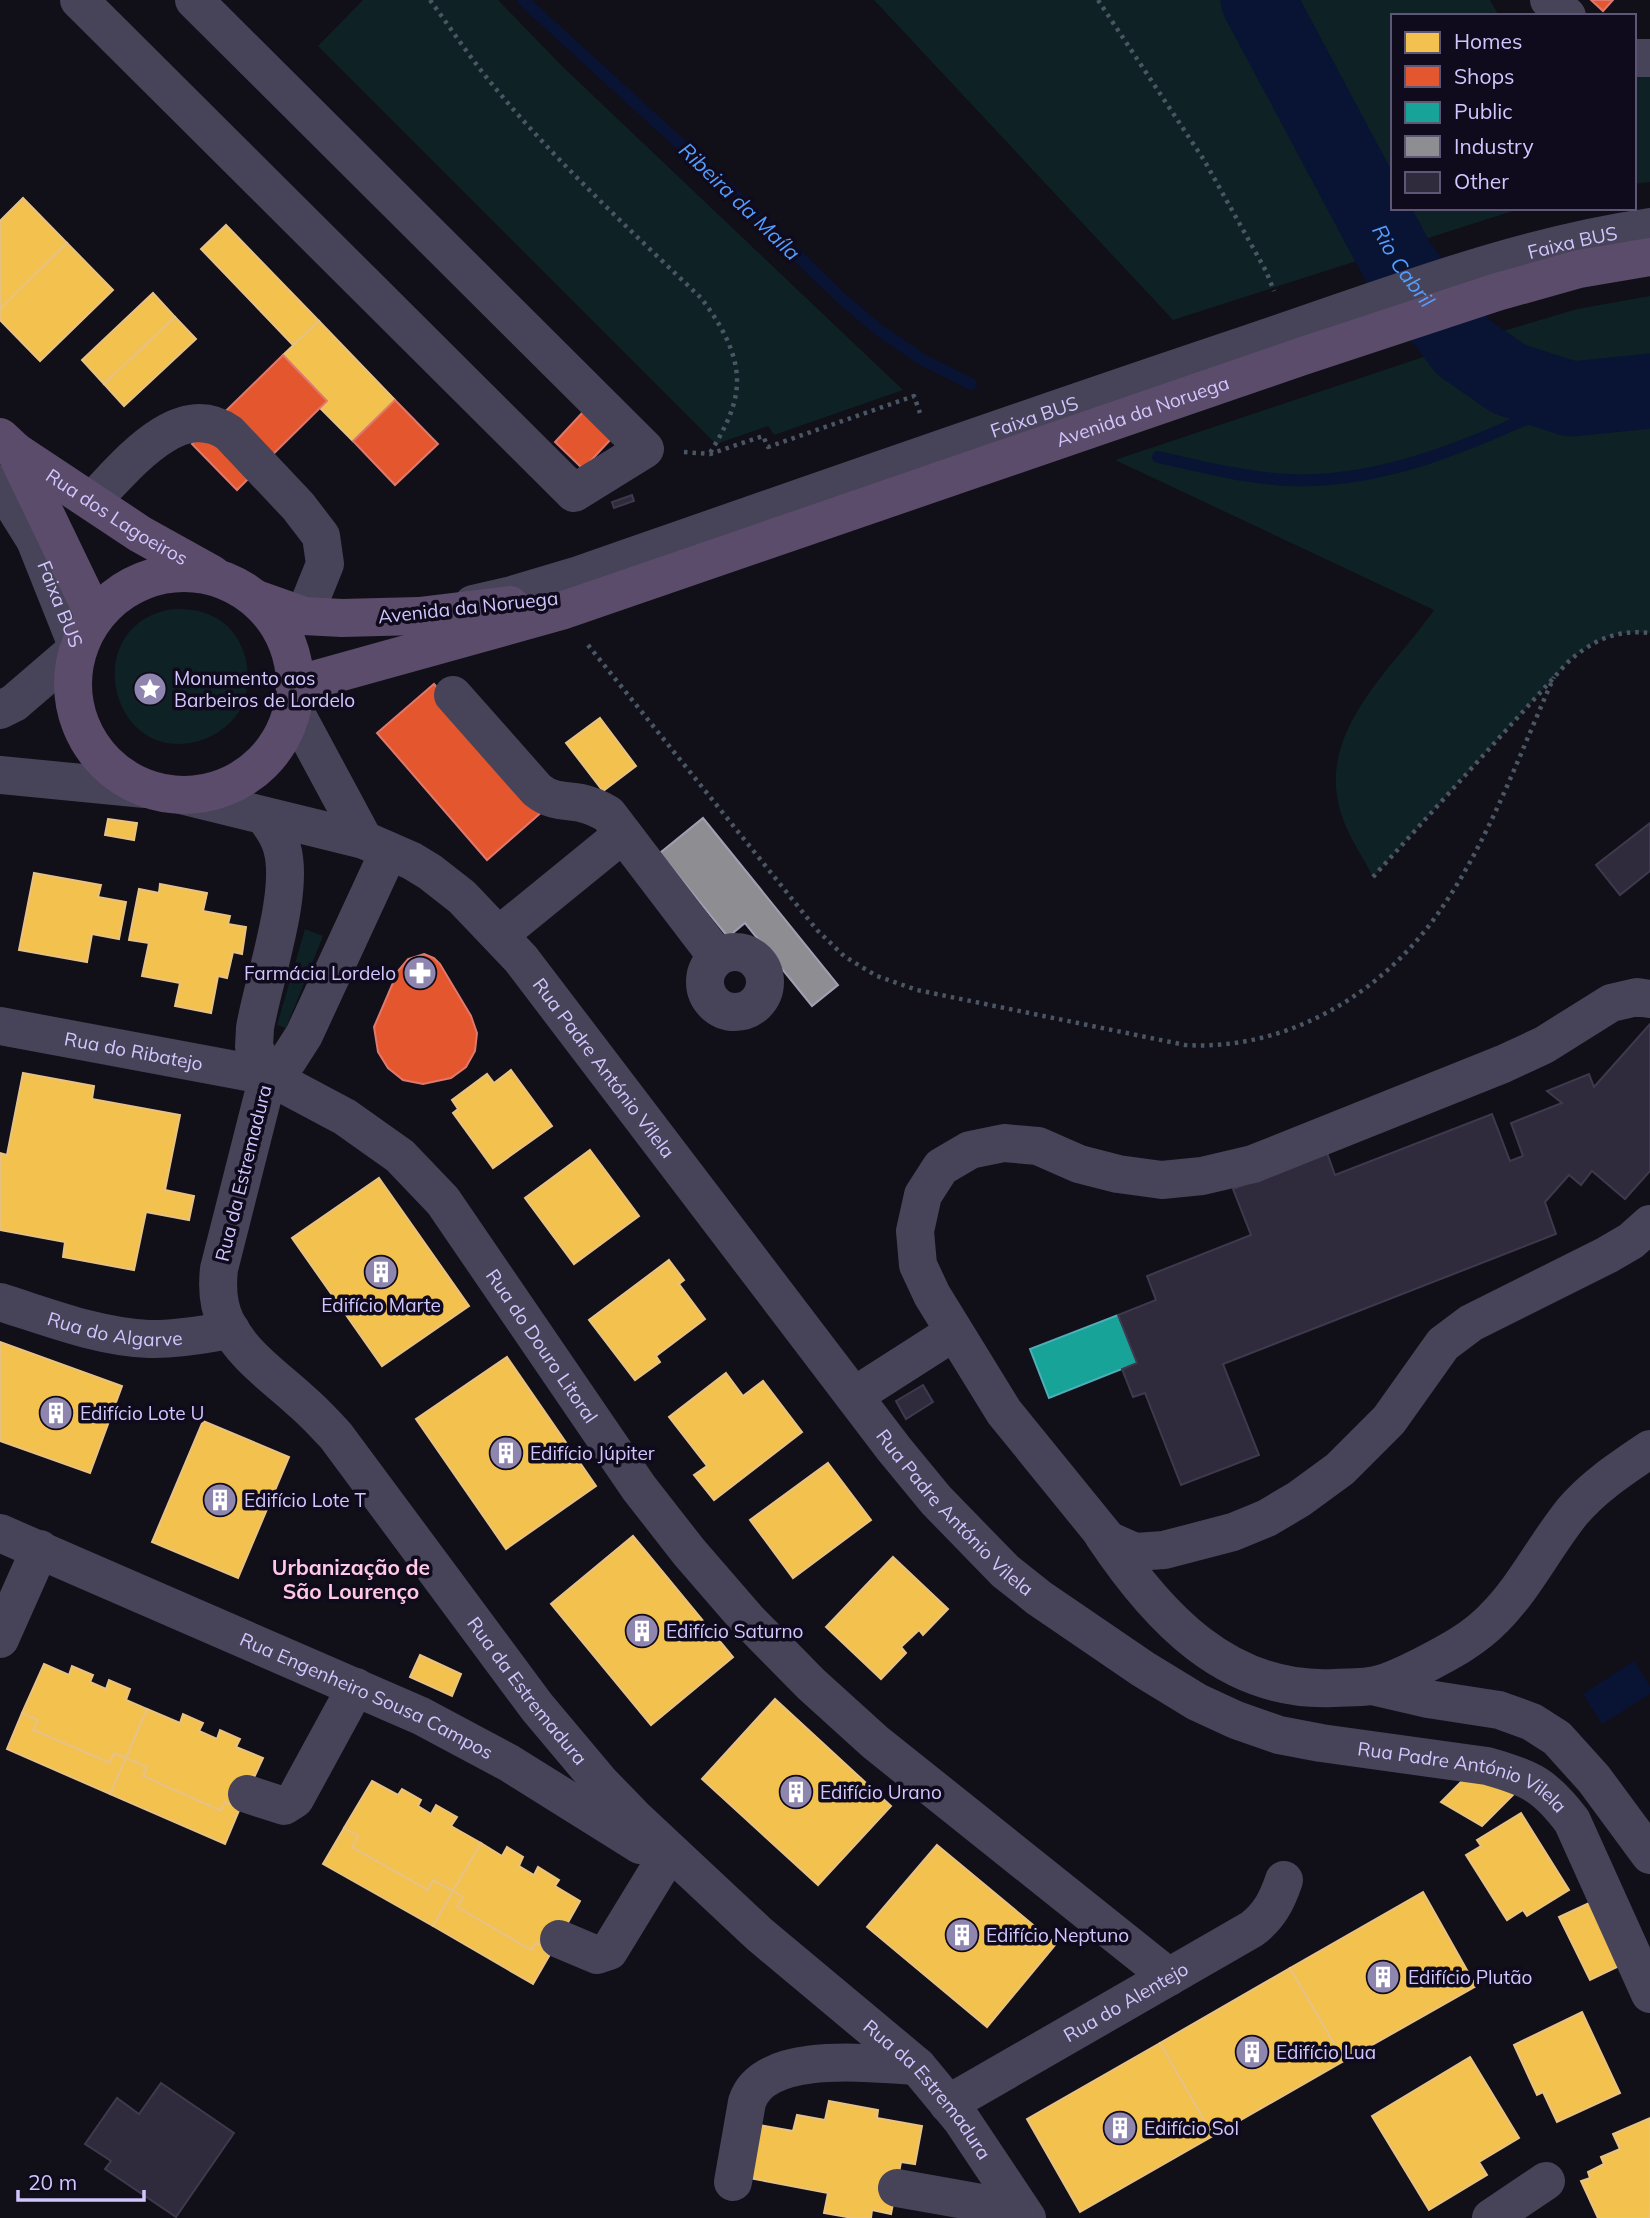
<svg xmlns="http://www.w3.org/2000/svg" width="1650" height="2218" font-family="Mulish,sans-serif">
	<rect width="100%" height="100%" fill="#110f18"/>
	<g fill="#0e2124" fill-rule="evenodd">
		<polygon points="363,0 498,0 563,67 903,390 774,435 768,426 716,444 318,46"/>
		<polygon points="874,0 1490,0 1499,16 1393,16 1393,208 1522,208 1173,320"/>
		<polygon points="1650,73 1650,182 1634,184 1634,75"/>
		<path d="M1650,296v337c-34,-4 -59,8 -83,30l-194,214c-11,-22 -27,-44 -33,-67 -23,-81 54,-142 94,-200l-319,-150 368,-123 94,-28z"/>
		<path d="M184,609c7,1 14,1 21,4 37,12 50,54 39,88 -6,18 -24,33 -42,39 -88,29 -124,-105 -39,-129 6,-2 14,-2 21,-2zM149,672l15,8 3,11 -10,14 -11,1 -10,-6 -4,-14 6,-10z"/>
		<polygon points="305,929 323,936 286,1028 277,1025"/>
	</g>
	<polygon fill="#091434" points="1634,1661 1650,1686 1650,1694 1602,1724 1583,1694"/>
	<g fill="#f2c14e" stroke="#e8c283" stroke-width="2">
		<polygon points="23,198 67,243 0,309 0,221"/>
		<polygon points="226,225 319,321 293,345 201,249"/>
		<polygon points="67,243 113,290 40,361 0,320 0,309"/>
		<polygon points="153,293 175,317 104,384 82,360"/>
		<polygon points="175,317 196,339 124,406 104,384"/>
		<polygon points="319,321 395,400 353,441 320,408 327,401 283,355"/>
		<polygon points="600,718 636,766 603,791 566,743"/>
		<polygon points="108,819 137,823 134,840 105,835"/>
		<polygon points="34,873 101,885 98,897 126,902 119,939 92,934 87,962 19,950"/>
		<polygon points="160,884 207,893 203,911 230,916 228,924 246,927 242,954 233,952 227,978 218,976 211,1013 175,1006 180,983 142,976 149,943 129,940 139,889 159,893"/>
		<polygon points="511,1070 552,1126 493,1168 453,1113 458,1109 452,1100 487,1074 494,1083"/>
		<polygon points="23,1073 94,1086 92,1099 180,1115 165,1190 194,1196 189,1220 146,1212 134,1270 63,1257 65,1242 0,1230 0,1153 7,1155"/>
		<polygon points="590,1150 639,1216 574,1264 525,1198"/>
		<polygon points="379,1178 469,1306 382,1366 292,1238"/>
		<polygon points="669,1260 684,1280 679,1284 705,1319 656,1356 660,1362 635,1380 589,1320"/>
		<polygon points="0,1342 122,1386 90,1473 0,1441"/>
		<polygon points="507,1357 596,1486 506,1549 416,1419"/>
		<polygon points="726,1373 743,1396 763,1381 802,1432 714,1500 694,1475 707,1466 669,1417"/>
		<polygon points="203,1421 289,1457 238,1578 152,1542"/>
		<polygon points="828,1463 871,1520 793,1578 750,1520"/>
		<polygon points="633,1536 733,1657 651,1725 551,1604"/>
		<polygon points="893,1557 948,1609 923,1635 919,1630 901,1647 906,1653 881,1679 826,1627"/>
		<polygon points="420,1655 461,1674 452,1696 410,1677"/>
		<polygon points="44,1664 69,1675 72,1666 93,1675 90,1682 106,1689 109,1680 130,1689 126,1700 147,1709 126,1758 114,1753 110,1763 33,1730 38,1720 22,1713"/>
		<polygon points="775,1699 891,1806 818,1885 702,1779"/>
		<polygon points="147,1709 180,1723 183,1714 203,1723 199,1731 217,1739 220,1730 240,1739 236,1747 263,1758 240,1808 225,1802 221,1811 143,1776 147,1767 126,1758"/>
		<polygon points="22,1713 38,1720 33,1730 110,1763 114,1753 126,1758 110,1794 7,1749"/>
		<polygon points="126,1758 147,1767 143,1776 221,1811 225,1802 240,1808 225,1844 110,1794"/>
		<polygon points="1472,1771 1520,1788 1482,1826 1441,1802"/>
		<polygon points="372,1781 398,1795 402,1789 421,1800 418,1806 431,1814 436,1805 457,1817 451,1826 481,1843 453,1891 433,1880 428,1890 352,1847 358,1836 344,1828"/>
		<polygon points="1521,1813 1569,1890 1527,1916 1523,1910 1507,1920 1466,1855 1481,1846 1477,1840"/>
		<polygon points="344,1828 358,1836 352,1847 428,1890 433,1880 453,1891 433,1926 323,1864"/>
		<polygon points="481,1843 502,1856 507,1847 523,1857 519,1866 534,1875 538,1867 559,1880 555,1886 580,1901 552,1951 536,1943 531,1950 457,1907 463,1897 453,1891"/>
		<polygon points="937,1845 1056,1944 987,2027 867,1927"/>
		<polygon points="453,1891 463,1897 457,1907 531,1950 536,1943 552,1951 533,1984 433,1926"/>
		<polygon points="1423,1892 1476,1986 1344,2061 1290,1968"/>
		<polygon points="1589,1903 1619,1966 1590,1980 1559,1917"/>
		<polygon points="1290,1968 1344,2061 1213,2136 1160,2043"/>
		<polygon points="1582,2012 1620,2093 1557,2122 1543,2092 1537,2095 1514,2045"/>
		<polygon points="1160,2043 1213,2136 1080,2212 1027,2119"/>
		<polygon points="1470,2057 1519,2138 1479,2162 1487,2175 1429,2210 1372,2116"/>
		<polygon points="829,2101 878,2110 877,2118 922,2126 915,2164 901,2162 891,2214 872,2210 871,2218 853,2218 824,2213 828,2193 749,2178 759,2125 793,2131 797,2115 825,2120"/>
		<polygon points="1650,2118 1650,2218 1598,2218 1581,2181 1590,2178 1588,2172 1604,2164 1601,2157 1620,2149 1613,2134"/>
	</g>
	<g fill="#e4572e" stroke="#df786d" stroke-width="2">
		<polygon points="1591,0 1613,0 1603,11"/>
		<polygon points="283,355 327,401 237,490 192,444"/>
		<polygon points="395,400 438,444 395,485 353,441"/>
		<polygon points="584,411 612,438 583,469 555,442"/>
		<polygon points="434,684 543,811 487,860 377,733"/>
		<polygon points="424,954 434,958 440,964 471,1016 477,1033 475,1051 466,1067 451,1078 423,1084 403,1080 388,1068 378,1052 374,1027 398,971 408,959"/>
	</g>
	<polygon fill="#17a398" stroke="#4faeb7" stroke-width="2" points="1118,1315 1137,1363 1049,1398 1030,1349"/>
	<polygon fill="#8d8d92" stroke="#a29eb3" stroke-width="2" points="703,818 838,985 812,1006 745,923 728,937 660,853"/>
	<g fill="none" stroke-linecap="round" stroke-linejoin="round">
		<g stroke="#091434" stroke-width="12">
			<polyline points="523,0 726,186 841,298 879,330 923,360 971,384"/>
			<path d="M1158,457c44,10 88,21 132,23 100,4 193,-42 281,-81"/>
		</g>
		<path stroke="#091434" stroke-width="75" id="s1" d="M1258,0l140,262 65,85 46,32 62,20 79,-8"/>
	</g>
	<g fill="#302b3c" stroke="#3e394d" stroke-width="2">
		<polygon points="632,495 634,501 614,508 612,502"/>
		<polygon points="1650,823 1650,871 1620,895 1596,865"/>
		<polygon points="1650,1024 1650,1171 1625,1199 1592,1171 1581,1185 1569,1175 1545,1202 1556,1234 1223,1364 1259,1455 1181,1485 1145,1393 1133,1397 1122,1369 1137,1363 1118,1315 1156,1300 1147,1276 1251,1235 1233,1189 1327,1153 1335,1175 1492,1114 1510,1161 1523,1156 1511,1123 1562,1103 1547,1091 1589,1074 1594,1087"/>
		<polygon points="923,1385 933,1402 906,1419 896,1401"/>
		<polygon points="161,2083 234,2133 176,2217 105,2169 111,2161 85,2144 117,2098 139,2114"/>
	</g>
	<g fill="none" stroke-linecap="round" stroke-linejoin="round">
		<g stroke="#4a5664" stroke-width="4.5" stroke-dasharray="3.5 5" stroke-linecap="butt">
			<path d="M430,0c19,26 37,53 57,78 63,78 142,151 214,220 20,26 41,61 35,95 -3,21 -15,42 -26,60"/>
			<polyline points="1098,0 1204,160 1266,271 1274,291"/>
			<polyline points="684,452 710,454 763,436 768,447 914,396 920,413"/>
			<path d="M588,645l229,285 27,26 16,10 17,10 40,14 268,55c102,6 197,-51 254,-133 50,-71 80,-157 115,-235"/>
			<path d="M1373,877l194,-214c24,-22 49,-34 83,-30"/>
		</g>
		<g stroke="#474359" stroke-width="38">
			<polyline points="79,0 574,493 645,449 194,0"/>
			<polyline points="1549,0 1567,16"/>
			<polyline points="1634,58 1650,58"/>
			<path id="s2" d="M0,484l35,56 43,108"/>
			<path d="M92,501c32,-32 86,-104 137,-68l69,73 23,30 4,28 -21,52"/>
			<path id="s3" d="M473,604l39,-9 67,-20c223,-78 445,-156 669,-231 132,-44 264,-97 402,-117"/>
			<path d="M453,695l84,95c15,12 26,10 44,13 10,2 18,6 27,11l109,143"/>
			<polyline points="293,708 364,840"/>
			<polyline points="0,710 14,703 78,648"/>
			<polyline points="0,775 145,789"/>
			<path id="s4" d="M181,795l183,45 48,21 18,11 32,25 59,62 373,490 42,51 69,71 34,27 104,71 54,33 39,18 43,15 42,8 166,23c43,12 58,19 85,55l78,173"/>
			<path d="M264,816c8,10 15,20 18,32 13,45 -19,132 -27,180l-1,19 14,29"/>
			<path id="s5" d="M389,851l-85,184 -16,25 -20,16 -49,193c-2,18 -1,37 7,53 16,33 49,55 75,79 13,11 24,23 35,35l201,271 63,75 34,35 125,117 158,132 44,53 66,99"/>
			<polyline points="499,935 623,834"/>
			<circle cx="735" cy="982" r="30"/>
			<polyline points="1650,999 1637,997 1611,1003 1544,1045 1503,1064 1253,1164 1202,1176 1162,1180 1118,1174 1079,1164 1038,1146 1004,1143 970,1150 941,1167 923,1195 915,1231 918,1265 932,1295 1004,1412 1108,1540 1135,1552 1164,1550 1233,1532 1267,1518 1299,1499 1340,1469 1389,1420 1443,1344 1471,1323 1607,1255 1631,1241 1650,1224"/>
			<path id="s6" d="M0,1026l268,50 77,41 55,39 43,45 196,287 50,64 58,67 64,65 64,58 294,235"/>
			<path id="s7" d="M0,1302c48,15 98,35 149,37 27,1 55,-5 82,-9"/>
			<polyline points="854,1396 954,1332"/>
			<path id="s8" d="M0,1533l421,183 88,47 131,82"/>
			<path d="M1103,1535c54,81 124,158 230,153 12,-1 25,0 37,-2 18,-2 38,-13 54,-21 25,-13 50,-26 70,-47 31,-31 50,-71 78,-106 22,-26 50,-44 78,-63"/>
			<polyline points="0,1639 40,1549"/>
			<polyline points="1372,1686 1428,1699 1499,1710 1532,1722 1557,1738 1594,1779 1650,1855"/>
			<polyline points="247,1794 284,1806 295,1799 356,1687"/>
			<polyline points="559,1939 597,1955 609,1951 664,1861"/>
			<path id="s9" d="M948,2104l304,-175c17,-13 25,-28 32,-49"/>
			<path d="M733,2182l14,-80c17,-53 126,-38 170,-36"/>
			<polyline points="897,2188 1021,2210"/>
			<polyline points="1491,2218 1546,2181"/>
		</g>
		<g stroke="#5c4c6b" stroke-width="38">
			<path id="s10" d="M0,437l15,14 125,83 72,40"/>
			<polyline points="15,451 95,617"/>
			<circle cx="184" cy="684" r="111"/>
			<polyline points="256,599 304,616 342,618 419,616 510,605"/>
			<path id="s11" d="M295,685l266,-74 739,-254 197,-65 82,-23 71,-12"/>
		</g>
	</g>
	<defs>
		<symbol id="sight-disc" viewBox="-11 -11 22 22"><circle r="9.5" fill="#8e86ae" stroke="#100b1c"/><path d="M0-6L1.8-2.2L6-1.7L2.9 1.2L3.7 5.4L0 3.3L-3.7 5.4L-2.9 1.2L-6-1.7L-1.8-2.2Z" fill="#fff"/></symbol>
		<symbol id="pharmacy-disc" viewBox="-11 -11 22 22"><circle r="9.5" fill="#8e86ae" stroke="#100b1c"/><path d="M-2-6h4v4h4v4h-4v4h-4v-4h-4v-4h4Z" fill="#fff"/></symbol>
		<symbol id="building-disc" viewBox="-11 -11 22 22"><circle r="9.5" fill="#8e86ae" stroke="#100b1c"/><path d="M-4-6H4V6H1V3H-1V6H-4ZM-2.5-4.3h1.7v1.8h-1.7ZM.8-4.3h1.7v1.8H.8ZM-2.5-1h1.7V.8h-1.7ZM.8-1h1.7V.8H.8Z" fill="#fff"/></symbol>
	</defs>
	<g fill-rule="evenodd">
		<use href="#sight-disc" x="131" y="670" width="38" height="38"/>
		<use href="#pharmacy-disc" x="401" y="954" width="38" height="38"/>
		<use href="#building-disc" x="362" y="1253" width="38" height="38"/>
		<use href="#building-disc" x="37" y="1394" width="38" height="38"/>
		<use href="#building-disc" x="487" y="1434" width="38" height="38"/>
		<use href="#building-disc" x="201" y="1481" width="38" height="38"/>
		<use href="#building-disc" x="623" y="1612" width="38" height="38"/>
		<use href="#building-disc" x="777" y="1773" width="38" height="38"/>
		<use href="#building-disc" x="943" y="1916" width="38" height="38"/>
		<use href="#building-disc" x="1364" y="1958" width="38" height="38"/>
		<use href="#building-disc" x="1233" y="2033" width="38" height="38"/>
		<use href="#building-disc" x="1101" y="2109" width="38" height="38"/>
	</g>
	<g text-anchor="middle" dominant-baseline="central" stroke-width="7" stroke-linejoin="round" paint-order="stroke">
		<g font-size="19" fill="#d2c6ff" stroke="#100b1c">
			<text stroke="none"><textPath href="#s3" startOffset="1158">Faixa BUS</textPath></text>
			<text stroke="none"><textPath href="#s11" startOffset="891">Avenida da Noruega</textPath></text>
			<text stroke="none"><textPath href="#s3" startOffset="592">Faixa BUS</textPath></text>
			<text stroke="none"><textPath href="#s10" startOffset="142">Rua dos Lagoeiros</textPath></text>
			<text stroke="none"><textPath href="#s2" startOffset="135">Faixa BUS</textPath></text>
			<text transform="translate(468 607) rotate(-6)">Avenida da Noruega</text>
			<text stroke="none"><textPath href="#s6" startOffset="136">Rua do Ribatejo</textPath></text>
			<text stroke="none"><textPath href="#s4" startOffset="525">Rua Padre António Vilela</textPath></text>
			<text transform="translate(243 1173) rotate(-76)">Rua da Estremadura</text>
			<text stroke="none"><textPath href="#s7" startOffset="119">Rua do Algarve</textPath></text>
			<text stroke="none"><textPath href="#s6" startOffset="665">Rua do Douro Litoral</textPath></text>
			<text stroke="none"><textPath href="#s4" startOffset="1092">Rua Padre António Vilela</textPath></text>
			<text stroke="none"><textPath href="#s5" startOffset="989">Rua da Estremadura</textPath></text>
			<text stroke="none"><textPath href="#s8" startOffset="401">Rua Engenheiro Sousa Campos</textPath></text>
			<text stroke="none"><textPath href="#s4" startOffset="1680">Rua Padre António Vilela</textPath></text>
			<text stroke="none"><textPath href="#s9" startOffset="205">Rua do Alentejo</textPath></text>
			<text stroke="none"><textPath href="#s5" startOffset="1556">Rua da Estremadura</textPath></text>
		</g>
		<g font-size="19" fill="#d2c6ff" stroke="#100b1c" text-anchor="start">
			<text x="174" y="678">Monumento aos<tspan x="174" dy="22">Barbeiros de Lordelo</tspan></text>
			<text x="396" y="973" text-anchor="end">Farmácia Lordelo</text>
			<text x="381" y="1305" text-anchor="middle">Edifício Marte</text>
			<text x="80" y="1413">Edifício Lote U</text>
			<text x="530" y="1453">Edifício Júpiter</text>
			<text x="244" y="1500">Edifício Lote T</text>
			<text x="666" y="1631">Edifício Saturno</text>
			<text x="820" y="1792">Edifício Urano</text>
			<text x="986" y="1935">Edifício Neptuno</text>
			<text x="1408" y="1977">Edifício Plutão</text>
			<text x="1276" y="2052">Edifício Lua</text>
			<text x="1144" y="2128">Edifício Sol</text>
		</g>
		<g font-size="21" font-style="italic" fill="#549eff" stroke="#100b1c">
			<text transform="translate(740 201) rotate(44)">Ribeira da Maíla</text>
			<text stroke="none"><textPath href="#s1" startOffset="303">Rio Cabril</textPath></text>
		</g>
		<g font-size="21" font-weight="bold" fill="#ffc8e5" stroke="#100b1c">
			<text x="351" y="1567">Urbanização de<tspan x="351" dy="24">São Lourenço</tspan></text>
		</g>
	</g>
	<rect x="1391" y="14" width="245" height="196" fill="#100b1c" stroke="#5e5677" stroke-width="2"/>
	<rect x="1405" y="32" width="35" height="21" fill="#f2c14e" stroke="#5e5677" stroke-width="2"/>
	<text x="1454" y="49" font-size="21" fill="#d2c6ff">Homes</text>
	<rect x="1405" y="66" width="35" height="21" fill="#e4572e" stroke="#5e5677" stroke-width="2"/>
	<text x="1454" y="84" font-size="21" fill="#d2c6ff">Shops</text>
	<rect x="1405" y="102" width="35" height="21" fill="#17a398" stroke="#5e5677" stroke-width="2"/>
	<text x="1454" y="119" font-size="21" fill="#d2c6ff">Public</text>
	<rect x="1405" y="136" width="35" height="21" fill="#8d8d92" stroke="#5e5677" stroke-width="2"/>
	<text x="1454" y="154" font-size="21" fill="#d2c6ff">Industry</text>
	<rect x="1405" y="172" width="35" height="21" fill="#302b3c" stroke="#5e5677" stroke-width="2"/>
	<text x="1454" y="189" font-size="21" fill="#d2c6ff">Other</text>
	<path d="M18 2190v10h126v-10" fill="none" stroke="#d2c6ff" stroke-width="3.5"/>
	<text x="28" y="2190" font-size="21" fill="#d2c6ff" stroke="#100b1c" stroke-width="5" paint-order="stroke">20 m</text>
</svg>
